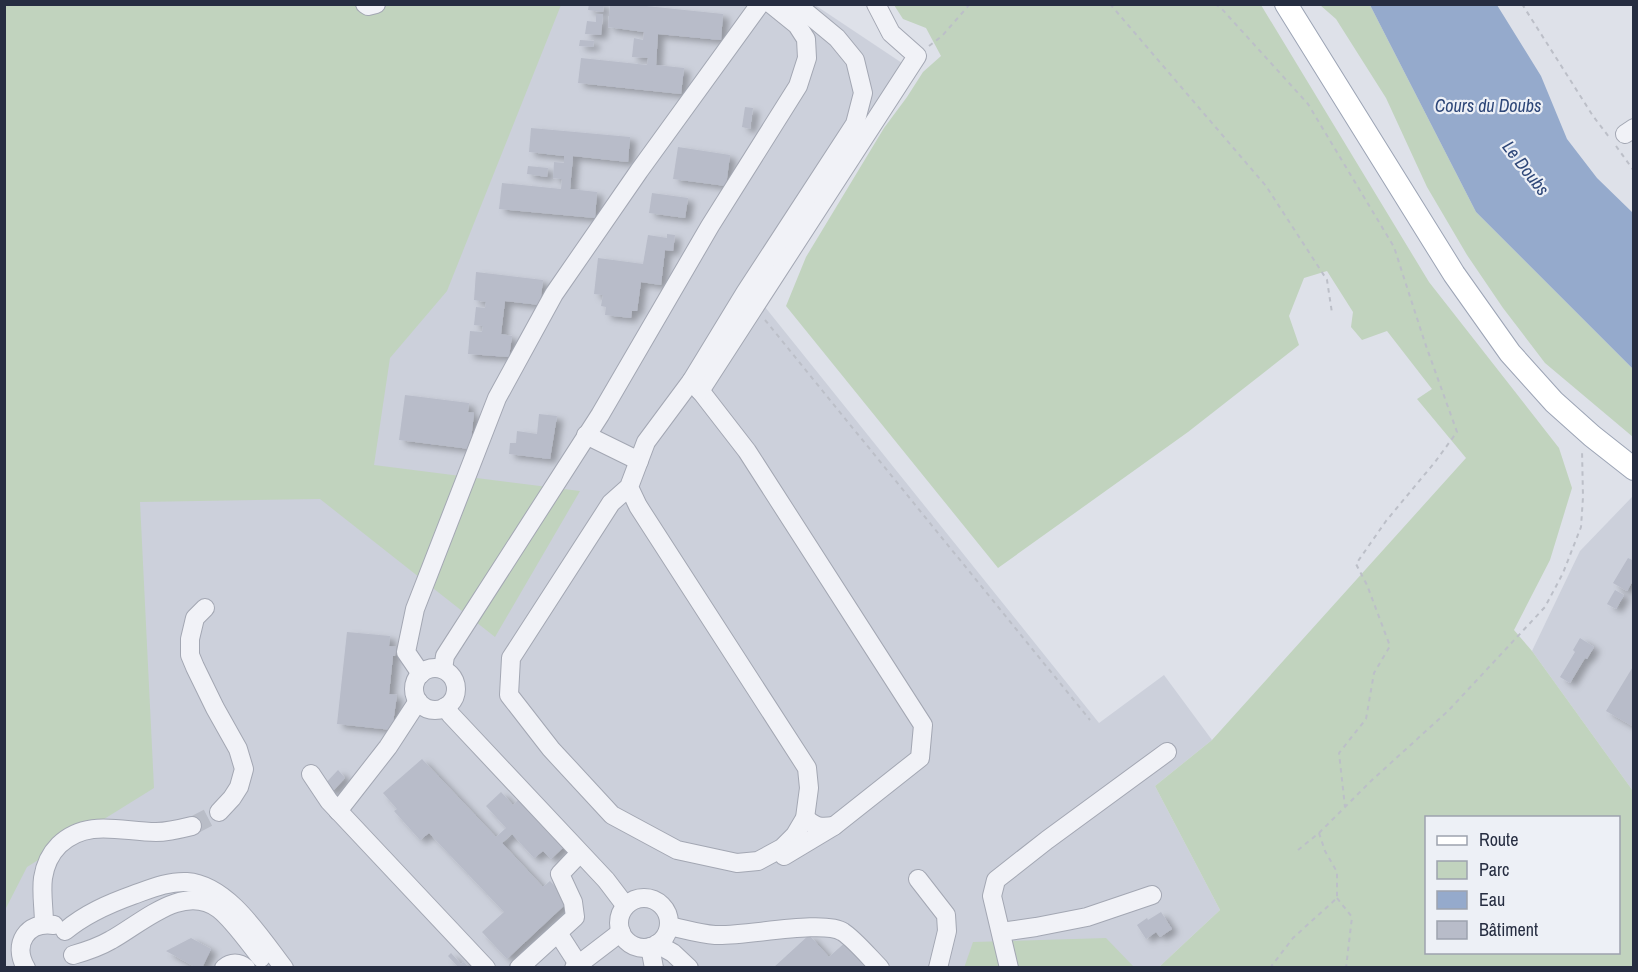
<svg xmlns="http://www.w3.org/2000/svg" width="1638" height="972" font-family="'Archivo Narrow',sans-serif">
	<defs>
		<filter id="shadow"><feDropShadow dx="6" dy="4" stdDeviation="3" flood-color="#0004"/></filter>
	</defs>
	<rect width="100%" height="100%" fill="#dee1e9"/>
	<g fill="#ccd0db">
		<polygon points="5,5 815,5 905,65 757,297 1099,723 1164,675 1212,740 1155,786 1220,910 1159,967 5,968"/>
		<polygon points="1633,496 1633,791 1532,651 1580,551"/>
	</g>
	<g fill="#c1d3be" fill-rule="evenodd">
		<polygon points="5,5 561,5 447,291 390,358 374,465 580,491 495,637 320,499 140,502 154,788 27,867 5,910"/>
		<path d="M894,5h367l168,277 130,166 13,40 -22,72 -36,70 18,21 101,140v176h-474l61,-57 -65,-124 57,-46 254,-282 -49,-59 15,-10 -45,-58 -25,9 -11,-13 2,-15 -26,-41 -23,7 -15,38 10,29 -111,87 -190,136 -212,-262 20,-49 78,-129 23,-31 16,-25 18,-16 -15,-28 -23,-9zM1426,818h192v134h-192z"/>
		<polygon points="1320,5 1370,5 1476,212 1633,369 1633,437 1545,363 1503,308 1467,255 1427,187 1386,98 1336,19"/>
		<polygon points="1106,938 1134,967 964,968 973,942"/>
	</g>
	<polygon fill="#95aacc" points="1370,5 1497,5 1541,76 1567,139 1597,178 1633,213 1633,369 1476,212"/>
	<g fill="#b8bcc9" filter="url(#shadow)">
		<polygon points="589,4 604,4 603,12 588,10"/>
		<polygon points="610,4 627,4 723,14 721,40 658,34 656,65 684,68 681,94 578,83 581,58 647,65 648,58 632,57 634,38 643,40 644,32 608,27"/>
		<polygon points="596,14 603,14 601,35 585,34 587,21 596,22"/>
		<polygon points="580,40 594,41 593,47 579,46"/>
		<polygon points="745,107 753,108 750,129 742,127"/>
		<polygon points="531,128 630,137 628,162 573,156 570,189 597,192 595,218 499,209 502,183 561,189 562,179 553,178 554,162 564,163 564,156 529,152"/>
		<polygon points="678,147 730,155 726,186 673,179"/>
		<polygon points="528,166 548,168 547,177 527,174"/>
		<polygon points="652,193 688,198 685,218 649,213"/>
		<polygon points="667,234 675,235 673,251 665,250 661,285 641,282 637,311 632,311 631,318 605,315 606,307 601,306 603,295 594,294 598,258 643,264 648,235 667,238"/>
		<polygon points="476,272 543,280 540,305 505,301 501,334 512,336 509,357 468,354 470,331 482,332 483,326 474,325 476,307 485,308 486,302 474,300"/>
		<polygon points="405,395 469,403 468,412 474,413 470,449 399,440"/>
		<polygon points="539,414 557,416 550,459 509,454 510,443 516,443 517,431 537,434"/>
		<polygon points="1628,558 1634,561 1634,579 1627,591 1613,583"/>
		<polygon points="1615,590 1624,595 1616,609 1607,604"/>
		<polygon points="347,632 390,636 389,646 396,647 395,656 393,656 389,694 397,695 392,730 337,724"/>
		<polygon points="1580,638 1594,647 1587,659 1585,658 1570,683 1560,677 1575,652 1573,650"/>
		<polygon points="1634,665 1634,727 1606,711"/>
		<polygon points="422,759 496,837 506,828 486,806 501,792 513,805 522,796 566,845 551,859 543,851 534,858 512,834 502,843 543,887 550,881 569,901 507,959 482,932 504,912 429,833 420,840 394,811 397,809 383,793"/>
		<polygon points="338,770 345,778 331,793 323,786"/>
		<polygon points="1161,912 1172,929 1160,937 1156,932 1146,939 1137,925 1147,918 1148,920"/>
		<polygon points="809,935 829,957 849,939 875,968 773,968"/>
		<polygon points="191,938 211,949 202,968 197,968 166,951"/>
		<polygon points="451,953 461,964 464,962 469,968 459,968 448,956"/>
	</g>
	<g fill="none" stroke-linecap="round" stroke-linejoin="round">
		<polyline stroke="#b9bdc7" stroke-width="18" stroke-dasharray="18 9" stroke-linecap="butt" points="192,826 219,812"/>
		<defs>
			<g id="minor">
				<polyline points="365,4 368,6 376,4"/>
				<polyline points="1625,134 1634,128"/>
				<polyline points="692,380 747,451 923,725 920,758 834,826"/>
				<polyline points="700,391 917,56 891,33 876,4"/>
				<polyline points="586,435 639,461"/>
				<polyline points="629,487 638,506 807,768 809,788 805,818 795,835 782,848 758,861 737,863 677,850 612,815 551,749 509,695 511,658 611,503 629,487 646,442 692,380 745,293 855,124 863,93 855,60 837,38 796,4"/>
				<polyline points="205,608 195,618 190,639 190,655 195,667 215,708 238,749 244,769 239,787 232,798 219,812"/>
				<circle cx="435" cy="689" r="21"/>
				<polyline points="443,669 445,656 600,415 710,226 798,86 807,58 806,39 797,25 771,4"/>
				<polyline points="421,674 406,652 415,609 497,398 554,294 639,171 760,4"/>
				<polyline points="445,707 451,715 606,880 625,905"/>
				<polyline points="311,774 329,801 486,968"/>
				<polyline points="338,811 388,747 418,701"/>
				<path d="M784,856l50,-30c-15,2 -18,1 -29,-8"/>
				<polyline points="918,879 946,915 947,931 938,968"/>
				<circle cx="644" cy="923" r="25"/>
				<path d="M44,924c0,-15 -3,-32 -1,-46 2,-13 7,-24 16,-33 28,-27 63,-13 97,-13 12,0 24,-3 36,-6"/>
				<path d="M669,926c15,3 30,8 46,9 28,2 109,-16 128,-3 11,7 27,26 37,36"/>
				<path d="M65,931c20,-17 43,-27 68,-36 17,-6 35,-14 54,-13 41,3 73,55 97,86"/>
				<polyline points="1001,932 1036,927 1087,917 1152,895"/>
				<polyline points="558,933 578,964"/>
				<polyline points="657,944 673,953 689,968"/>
				<polyline points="650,947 654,968"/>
				<path d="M73,955c14,-4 26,-8 38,-15 31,-17 73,-58 108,-31 14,11 30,34 42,49"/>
				<path d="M26,968c-14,-24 1,-47 28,-43"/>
				<path d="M224,968c7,-6 15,-6 22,0"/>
				<polyline points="519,968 575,917 573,902 560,874 580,853"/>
				<polyline points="574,968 621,932"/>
				<polyline points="1009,968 992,896 996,880 1047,840 1167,752"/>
			</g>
			<polyline id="major" points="1286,4 1454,274 1510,353 1554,402 1592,436 1634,469"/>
		</defs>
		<use href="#minor" stroke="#a3a7b3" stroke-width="20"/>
		<use href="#major" stroke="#9ca4b5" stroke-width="24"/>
		<g stroke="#bcbfc8" stroke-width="2" stroke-dasharray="4.5 4.5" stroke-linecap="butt">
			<polyline points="1110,4 1266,186 1327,280 1332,313"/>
			<polyline points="1215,4 1221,8 1308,104 1394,247 1425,343 1457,432 1435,462 1386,521 1356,564 1367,585 1390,646 1374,673 1366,719 1339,753 1345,807"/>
			<polyline points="1522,4 1593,116 1609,137"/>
			<polyline points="929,46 942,36 970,4"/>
			<polyline points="1616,146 1634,171"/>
			<polyline points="765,320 1090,720"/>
			<polyline points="1298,850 1319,833 1371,781 1449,710 1545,607 1563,573 1581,527 1583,497 1582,450"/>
			<polyline points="1337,898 1352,917 1346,968"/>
			<polyline points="1270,968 1293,938 1337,898 1337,872 1325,851 1319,833"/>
		</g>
		<use href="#minor" stroke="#f1f2f7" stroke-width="18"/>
		<use href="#major" stroke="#fff" stroke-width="22"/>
	</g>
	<g text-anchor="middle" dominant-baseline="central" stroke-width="4.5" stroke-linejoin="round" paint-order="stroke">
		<g font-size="18" font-style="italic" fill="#2d4678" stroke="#edf0f6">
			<text x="1488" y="105">Cours du Doubs</text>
			<text transform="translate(1526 168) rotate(52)">Le Doubs</text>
		</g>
	</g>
	<rect width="1638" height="972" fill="none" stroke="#262d41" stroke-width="12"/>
	<rect x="1425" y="816" width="195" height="138" fill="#edf0f6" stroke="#9da2ae" stroke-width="1.5"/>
	<rect x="1437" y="836" width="30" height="9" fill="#ffffff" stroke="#9da2ae" stroke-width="1.5"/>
	<text x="1479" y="846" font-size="18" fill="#262d41">Route</text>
	<rect x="1437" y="861" width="30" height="18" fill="#c1d3be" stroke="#9da2ae" stroke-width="1.5"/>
	<text x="1479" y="876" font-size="18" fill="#262d41">Parc</text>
	<rect x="1437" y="891" width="30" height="18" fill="#95aacc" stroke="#9da2ae" stroke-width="1.5"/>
	<text x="1479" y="906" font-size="18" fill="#262d41">Eau</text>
	<rect x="1437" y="921" width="30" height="18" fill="#b8bcc9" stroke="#9da2ae" stroke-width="1.5"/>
	<text x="1479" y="936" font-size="18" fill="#262d41">Bâtiment</text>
</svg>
